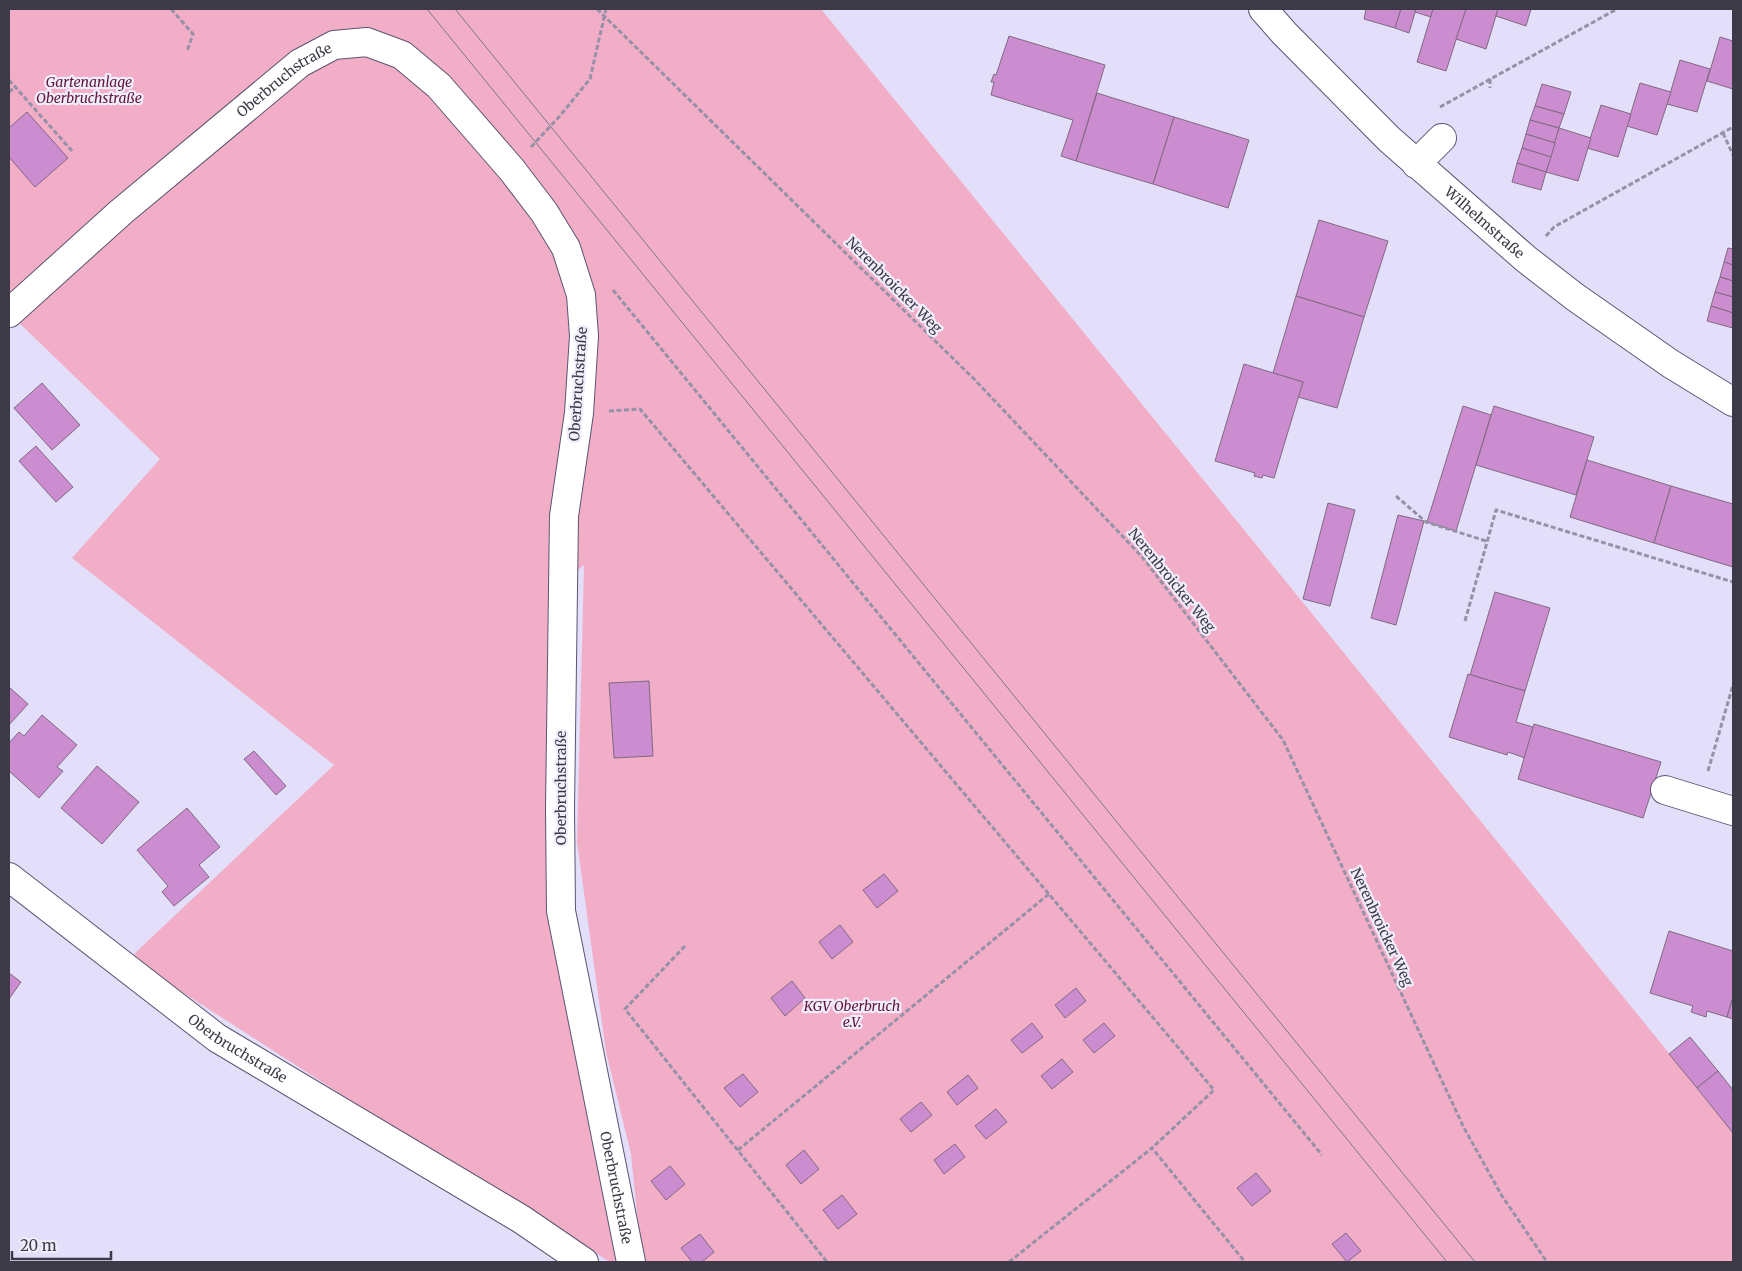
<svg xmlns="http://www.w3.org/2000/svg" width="1742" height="1271" font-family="Merriweather,serif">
	<rect width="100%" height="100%" fill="#e3defa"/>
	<polygon fill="#f2aec7" points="9,9 821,9 1733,1132 1733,1262 642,1262 631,1154 606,1052 577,842 584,565 548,595 546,907 622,1249 620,1262 610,1262 339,1093 154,974 134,954 334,765 72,558 160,459 9,313"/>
	<g fill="#cb8dcf" stroke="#816982">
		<polygon points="1366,9 1401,9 1395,28 1364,19"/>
		<polygon points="1401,9 1416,9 1409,33 1395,28"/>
		<polygon points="1416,9 1433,9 1431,17 1415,12"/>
		<polygon points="1433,9 1466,9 1446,71 1417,62"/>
		<polygon points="1466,9 1498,9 1486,49 1456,39"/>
		<polygon points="1498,9 1531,9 1526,26 1496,16"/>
		<polygon points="1009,36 1105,65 1076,161 1061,156 1073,120 991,95 994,82 991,82 994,74 996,75"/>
		<polygon points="1720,37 1733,41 1733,89 1707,81"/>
		<polygon points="1680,60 1710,69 1697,112 1667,104"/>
		<polygon points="1640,83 1671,92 1657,135 1627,126"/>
		<polygon points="1542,84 1571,92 1564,114 1535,106"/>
		<polygon points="1097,93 1174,117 1153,184 1076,161"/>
		<polygon points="1601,105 1631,114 1618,157 1587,148"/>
		<polygon points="1535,106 1564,114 1559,128 1530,120"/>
		<polygon points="27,112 68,158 35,187 9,157 9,128"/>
		<polygon points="1174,117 1249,140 1228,208 1153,184"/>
		<polygon points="1530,120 1559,128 1555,143 1526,134"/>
		<polygon points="1559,128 1591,138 1578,181 1546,172"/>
		<polygon points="1526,134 1555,143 1551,157 1522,148"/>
		<polygon points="1522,148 1551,157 1546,172 1517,163"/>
		<polygon points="1517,163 1546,172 1541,190 1512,182"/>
		<polygon points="1319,220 1388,241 1364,317 1296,296"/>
		<polygon points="1728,248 1733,249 1733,265 1724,262"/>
		<polygon points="1724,262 1733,265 1733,281 1720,277"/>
		<polygon points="1720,277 1733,281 1733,297 1715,292"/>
		<polygon points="1715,292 1733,297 1733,313 1711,306"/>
		<polygon points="1296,296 1364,317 1337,408 1298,397 1303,382 1273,373"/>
		<polygon points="1711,306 1733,313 1733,328 1707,321"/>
		<polygon points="1244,364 1303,382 1274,478 1263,475 1262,478 1254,476 1255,473 1215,461"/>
		<polygon points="42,383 80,425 52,450 14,408"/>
		<polygon points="1463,406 1491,415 1456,531 1427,522"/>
		<polygon points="1494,406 1594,437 1576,495 1476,465"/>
		<polygon points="36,446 73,487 56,502 19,461"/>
		<polygon points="1587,460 1671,486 1654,543 1570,517"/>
		<polygon points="1671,486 1733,504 1733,567 1654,543"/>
		<polygon points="1328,503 1355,510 1330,606 1303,599"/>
		<polygon points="1398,515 1424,521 1396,625 1371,618"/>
		<polygon points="1495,592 1550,608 1525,691 1470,675"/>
		<polygon points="1468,674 1525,691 1516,722 1533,727 1525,758 1508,752 1507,755 1449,737"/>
		<polygon points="649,681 653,756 614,758 609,683"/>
		<polygon points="9,687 28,704 9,725"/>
		<polygon points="42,715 77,745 57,767 63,771 39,798 9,771 9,743 19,732 24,736"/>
		<polygon points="1534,724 1661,762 1643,818 1518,779"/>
		<polygon points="254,751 286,786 276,795 244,759"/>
		<polygon points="97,766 139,802 102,844 61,808"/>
		<polygon points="187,808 220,847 199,865 209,877 174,906 162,892 168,886 137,850"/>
		<polygon points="884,874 898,891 877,908 863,890"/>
		<polygon points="840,925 853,942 832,959 819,942"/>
		<polygon points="1669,931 1733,951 1733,997 1727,1017 1707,1011 1706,1017 1691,1012 1693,1006 1650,993"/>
		<polygon points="9,973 21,982 9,999"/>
		<polygon points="792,981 805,998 785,1016 771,998"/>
		<polygon points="1076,988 1086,1001 1065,1018 1055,1005"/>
		<polygon points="1733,997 1733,1019 1727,1017"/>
		<polygon points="1032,1023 1043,1037 1022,1053 1011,1040"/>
		<polygon points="1104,1023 1115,1036 1094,1053 1083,1040"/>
		<polygon points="1690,1037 1718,1071 1697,1088 1669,1054"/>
		<polygon points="1062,1059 1073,1072 1052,1089 1041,1076"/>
		<polygon points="1718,1071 1733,1090 1733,1133 1697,1088"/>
		<polygon points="743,1074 758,1092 740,1107 724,1088"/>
		<polygon points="968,1075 978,1088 957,1105 947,1092"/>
		<polygon points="921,1102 932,1115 911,1132 900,1119"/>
		<polygon points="996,1109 1007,1122 986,1139 975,1126"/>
		<polygon points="955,1144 965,1157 944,1174 934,1160"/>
		<polygon points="804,1150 819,1169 801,1184 786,1165"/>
		<polygon points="670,1166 685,1184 666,1200 651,1181"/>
		<polygon points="1256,1173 1271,1191 1252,1206 1237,1188"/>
		<polygon points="842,1195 857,1214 838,1229 823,1210"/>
		<polygon points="1346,1233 1361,1251 1347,1262 1332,1244"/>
		<polygon points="700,1234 714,1252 702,1262 692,1262 681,1248"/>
	</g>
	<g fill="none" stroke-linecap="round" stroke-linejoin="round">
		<defs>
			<g id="minor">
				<path id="s1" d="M1263,9l21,24 105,106 137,120 49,38 96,67 62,38"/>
				<polyline points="1416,164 1442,138"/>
				<path id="s2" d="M9,313l112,-101 179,-149 34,-18 33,-3 35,13 37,31 73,84 32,42 22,36 15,47 3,41 -5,77 -15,103 -4,293 1,102 70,351"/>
				<polyline points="1665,790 1733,811"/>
				<path id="s3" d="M9,877l208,161 304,181 63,43"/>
			</g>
		</defs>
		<use href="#minor" stroke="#5b5572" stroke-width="30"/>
		<g stroke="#9591a7" stroke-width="3" stroke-dasharray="5 2.5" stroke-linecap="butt">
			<polyline points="171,9 193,34 187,51"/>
			<polyline points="597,9 975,380 1143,558 1283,740 1464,1128 1502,1196 1547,1262"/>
			<polyline points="1490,79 1490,88"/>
			<polyline points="9,80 72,151"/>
			<polyline points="9,92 15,87"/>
			<polyline points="1440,107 1617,9"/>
			<polyline points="1723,133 1733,155"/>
			<polyline points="531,147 559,117 590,79 606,9"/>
			<polyline points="1546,236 1554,227 1733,127"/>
			<polyline points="613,290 1322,1155"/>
			<polyline points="609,411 640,409 1214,1090 1152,1148"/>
			<polyline points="1396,496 1426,522 1486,541"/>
			<polyline points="1465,621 1496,510 1733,582"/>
			<polyline points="1708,771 1733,685"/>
			<polyline points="685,946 625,1009 827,1262"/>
			<polyline points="738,1150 1049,894"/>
			<polyline points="1009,1262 1152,1148 1245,1262"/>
		</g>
		<use href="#minor" stroke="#fff" stroke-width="28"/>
		<g stroke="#7a7689" stroke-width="1">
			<polyline points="427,9 1447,1262"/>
			<polyline points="455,9 1475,1262"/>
		</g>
	</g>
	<g text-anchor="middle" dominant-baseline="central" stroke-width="4.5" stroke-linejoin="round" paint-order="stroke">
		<g font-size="14" font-style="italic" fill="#63153b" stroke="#f0edfc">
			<text x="89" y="82">Gartenanlage<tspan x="89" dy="16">Oberbruchstraße</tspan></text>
			<text x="852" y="1006">KGV Oberbruch<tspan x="852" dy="16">e.V.</tspan></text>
		</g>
		<g font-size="14" fill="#3d3a48" stroke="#f0edfc">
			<text stroke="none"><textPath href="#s2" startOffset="361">Oberbruchstraße</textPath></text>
			<text stroke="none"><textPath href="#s1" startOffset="308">Wilhelmstraße</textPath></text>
			<text transform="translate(894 285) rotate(45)">Nerenbroicker Weg</text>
			<text transform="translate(578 384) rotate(-86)">Oberbruchstraße</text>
			<text transform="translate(1172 580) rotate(51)">Nerenbroicker Weg</text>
			<text transform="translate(561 788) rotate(-90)">Oberbruchstraße</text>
			<text transform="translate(1382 927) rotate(65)">Nerenbroicker Weg</text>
			<text stroke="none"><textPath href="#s3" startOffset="286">Oberbruchstraße</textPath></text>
			<text stroke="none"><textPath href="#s2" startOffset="1696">Oberbruchstraße</textPath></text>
		</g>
	</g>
	<rect width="1742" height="1271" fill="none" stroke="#3d3a48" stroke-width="20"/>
	<path d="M12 1251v8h99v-8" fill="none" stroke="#3d3a48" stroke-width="2.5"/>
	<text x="20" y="1251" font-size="15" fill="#3d3a48" stroke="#f0edfc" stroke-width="4" paint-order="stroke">20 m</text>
</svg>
